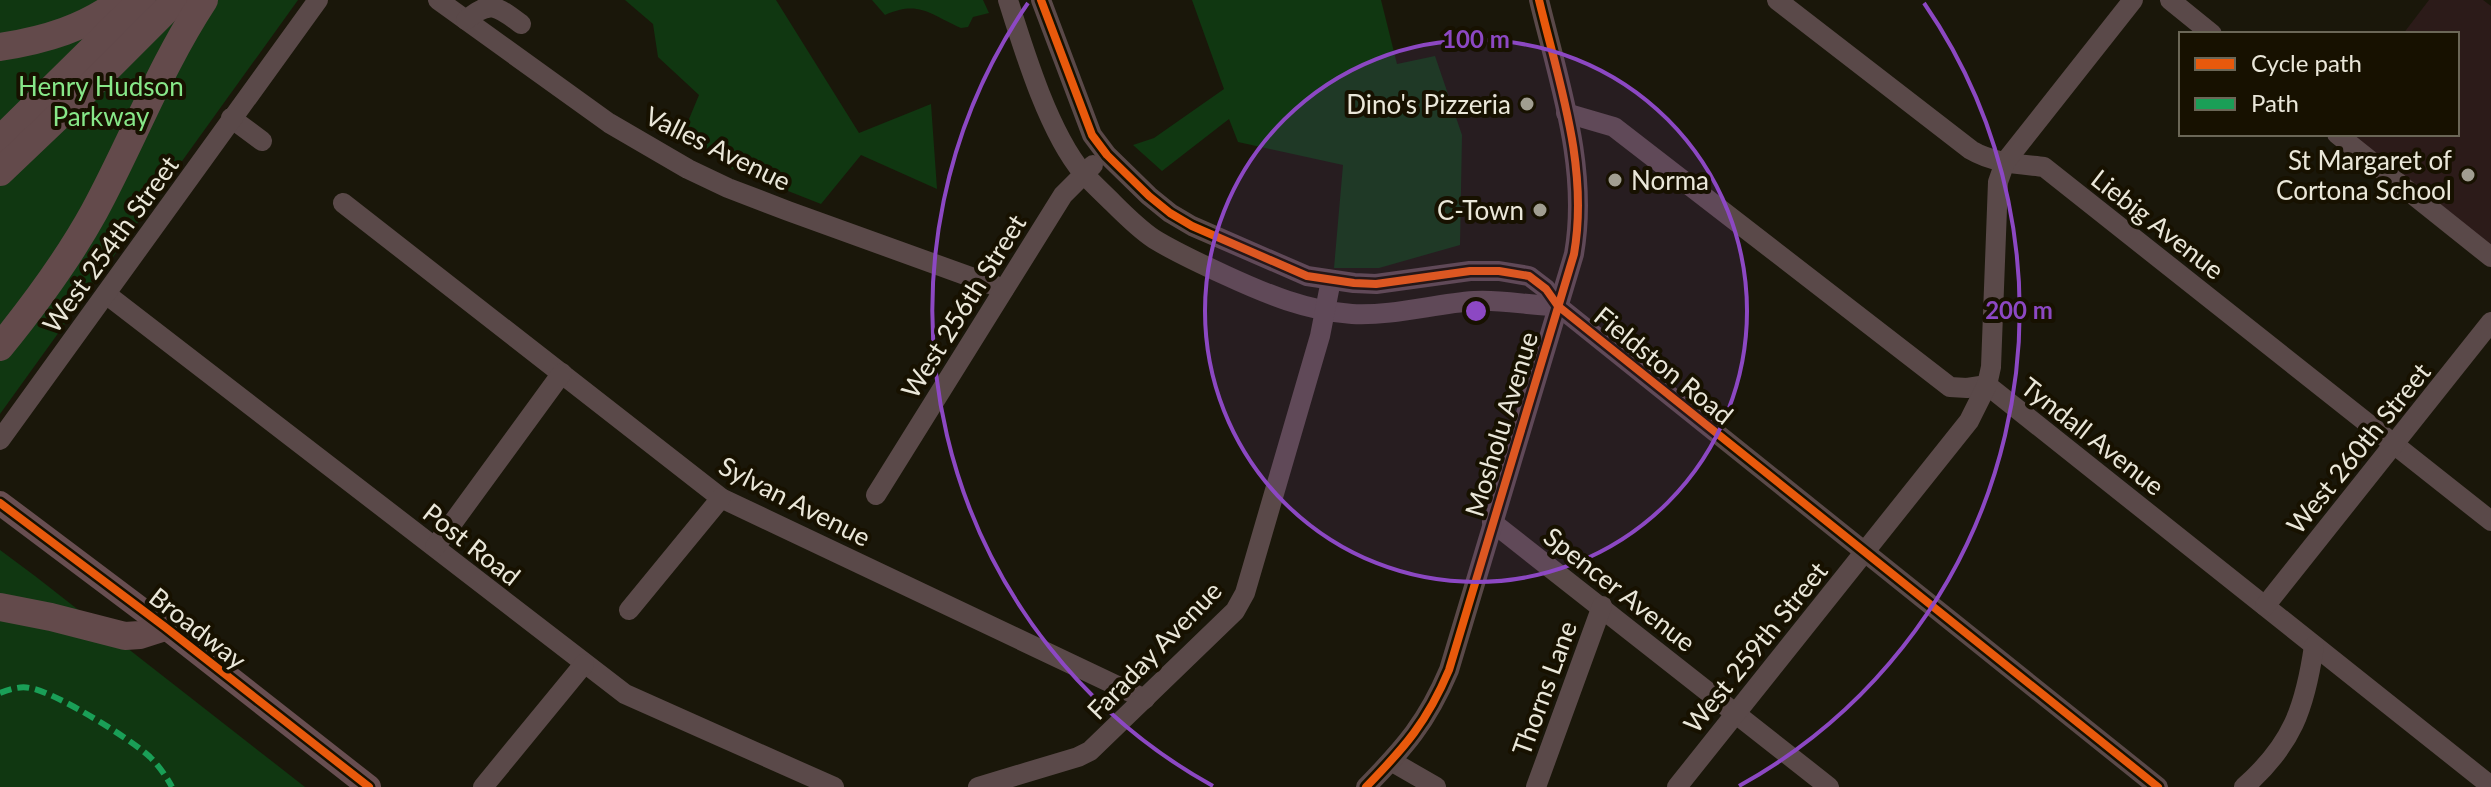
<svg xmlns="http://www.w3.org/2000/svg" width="2491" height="787" font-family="Lato,sans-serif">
	<rect width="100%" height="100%" fill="#1a170a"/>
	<polygon fill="#2c1b19" points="2429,0 2483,0 2491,6 2491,249 2345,134 2457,134 2457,34 2403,34"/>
	<g fill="#103711">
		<polygon points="0,0 298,0 0,414"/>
		<polygon points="625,0 776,0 859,133 931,104 937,189 861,155 821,204 732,169 684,131 699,95 658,57 653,24"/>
		<path d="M872,0h111l6,13 -16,4 -5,10 -7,1c-32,-14 -42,-28 -76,-13z"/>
		<polygon points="1192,0 1381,0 1397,64 1435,56 1462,135 1460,245 1379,268 1334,268 1343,165 1238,142 1229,119 1162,171 1133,145 1154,138 1224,89"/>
		<polygon points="0,550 35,576 305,787 0,787"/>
	</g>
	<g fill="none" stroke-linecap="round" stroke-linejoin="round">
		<g stroke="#5a4949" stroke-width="20">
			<polyline points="438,0 609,123 688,169 728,188 788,211 1004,289"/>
			<path d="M1008,0c16,51 41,133 75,173 9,10 20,20 30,30 13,13 26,26 41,36 23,14 47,25 71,36 41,19 82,36 127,39 42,2 81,-10 122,-13 28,-2 56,5 84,5"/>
			<polyline points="1041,0 1092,135 1107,155 1149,196 1170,213 1192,226 1307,276 1354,283 1376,284 1470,271 1499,271 1529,276 1546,289 1558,306 2158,787"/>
			<path d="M1777,0l194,150c22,13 48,14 73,17l447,354"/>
			<polyline points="2170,0 2212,34"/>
			<path d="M466,20c24,-20 31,-14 55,4"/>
			<polyline points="1566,113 1614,127 1950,387 1967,388 1987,385 2491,786"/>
			<polyline points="231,118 262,141"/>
			<polyline points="2337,134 2491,257"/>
			<polyline points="343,203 721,498 1145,699"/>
			<polyline points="106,294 625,694 834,787"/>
			<polyline points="0,440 318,0"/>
			<polyline points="876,495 1063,195 1093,165"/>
			<polyline points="1492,522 1829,787"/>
			<polyline points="435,547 562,373"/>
			<polyline points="2265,606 2491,322"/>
			<polyline points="629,610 721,498"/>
			<polyline points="1391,761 1436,787"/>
			<polyline points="483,787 584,664"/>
			<polyline points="978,787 1078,757 1090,751 1235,611 1245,593 1320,336 1331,280"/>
			<path d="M1366,787c39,-40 61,-65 83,-117l125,-416c15,-86 -15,-171 -35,-254"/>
			<polyline points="1536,787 1602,606"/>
			<polyline points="1677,787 1969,421 1987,385 1991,367 1998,182 2005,162 2133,0"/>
			<path d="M2244,787c48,-42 61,-79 70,-141"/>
		</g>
		<polyline stroke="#684e51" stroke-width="24" points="0,503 165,627 369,787"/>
		<g stroke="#634a4b" stroke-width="28">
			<path d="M0,47c45,-7 86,-19 122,-47"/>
			<polyline points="0,140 142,0"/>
			<polyline points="0,172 83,93 176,0"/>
			<path d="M0,347c35,-43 67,-86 94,-135 38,-70 66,-145 110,-212"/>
			<polyline points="0,607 51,617 125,636 140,635 165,627"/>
		</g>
		<path stroke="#1a9f57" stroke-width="6" stroke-dasharray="12 6" stroke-linecap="butt" d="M0,693c10,-4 20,-7 30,-5 25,4 101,51 120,69 9,9 16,19 22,30"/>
		<defs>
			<g id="cycleway">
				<polyline points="1041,0 1092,135 1107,155 1149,196 1170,213 1192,226 1307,276 1354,283 1376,284 1470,271 1499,271 1529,276 1546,289 1558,306 2158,787"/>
				<polyline points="0,503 165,627 369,787"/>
				<path d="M1366,787c39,-40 61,-65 83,-117l125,-416c15,-86 -15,-171 -35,-254"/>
			</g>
		</defs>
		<use href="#cycleway" stroke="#171100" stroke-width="13"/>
		<use href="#cycleway" stroke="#e8590c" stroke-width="8"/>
	</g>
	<circle cx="1476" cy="311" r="271" fill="#8c48c3" fill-opacity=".12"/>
	<g fill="none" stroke="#8c48c3" stroke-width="4">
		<circle cx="1476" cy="311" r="271"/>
		<path d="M1213 786A543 543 0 0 1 1028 3M1924 3A543 543 0 0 1 1739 786"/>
	</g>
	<g fill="#a19e91" stroke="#171100" stroke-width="3">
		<circle cx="1527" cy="104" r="8"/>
		<circle cx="2468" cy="175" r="8"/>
		<circle cx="1615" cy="180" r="8"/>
		<circle cx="1540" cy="210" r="8"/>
	</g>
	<g text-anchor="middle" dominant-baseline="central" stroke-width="8" stroke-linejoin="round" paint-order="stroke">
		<g font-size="26" fill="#87e788" stroke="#171100">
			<text x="101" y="86">Henry Hudson<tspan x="101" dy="30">Parkway</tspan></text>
		</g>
		<g font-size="26" fill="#eae7d9" stroke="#171100" text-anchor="end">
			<text x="1511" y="104">Dino's Pizzeria</text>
			<text x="2452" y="160">St Margaret of<tspan x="2452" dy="30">Cortona School</tspan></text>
			<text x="1631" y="180" text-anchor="start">Norma</text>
			<text x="1524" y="210">C-Town</text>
		</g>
		<g font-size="26" fill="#eae7d9" stroke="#171100">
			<text transform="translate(718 148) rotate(26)">Valles Avenue</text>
			<text transform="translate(2158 224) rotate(38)">Liebig Avenue</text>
			<text transform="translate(110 244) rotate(-54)">West 254th Street</text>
			<text transform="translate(963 306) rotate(-58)">West 256th Street</text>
			<text transform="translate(1664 365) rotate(39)">Fieldston Road</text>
			<text transform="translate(1501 424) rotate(-73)">Mosholu Avenue</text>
			<text transform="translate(2093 436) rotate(38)">Tyndall Avenue</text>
			<text transform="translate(2358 448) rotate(-51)">West 260th Street</text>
			<text transform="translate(795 501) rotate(27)">Sylvan Avenue</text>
			<text transform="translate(472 544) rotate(38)">Post Road</text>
			<text transform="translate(1620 589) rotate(38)">Spencer Avenue</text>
			<text transform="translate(198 628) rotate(38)">Broadway</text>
			<text transform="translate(1755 647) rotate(-51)">West 259th Street</text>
			<text transform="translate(1154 650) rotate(-46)">Faraday Avenue</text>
			<text transform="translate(1544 688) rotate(-70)">Thorns Lane</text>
		</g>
	</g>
	<circle cx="1476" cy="311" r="12" fill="#8c48c3" stroke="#171100" stroke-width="4"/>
	<g font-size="24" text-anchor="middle" font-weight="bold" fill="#8c48c3" stroke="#171100" stroke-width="8" stroke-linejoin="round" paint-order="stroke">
		<text x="1476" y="48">100 m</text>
		<text x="2019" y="319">200 m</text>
	</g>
	<rect x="2179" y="32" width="280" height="104" fill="#171100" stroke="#6b6757" stroke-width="2"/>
	<rect x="2195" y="58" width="40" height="12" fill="#e8590c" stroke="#6b6757" stroke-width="2"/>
	<text x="2251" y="72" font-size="24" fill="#eae7d9">Cycle path</text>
	<rect x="2195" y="98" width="40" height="12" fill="#1a9f57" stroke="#6b6757" stroke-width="2"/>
	<text x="2251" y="112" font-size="24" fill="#eae7d9">Path</text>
</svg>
